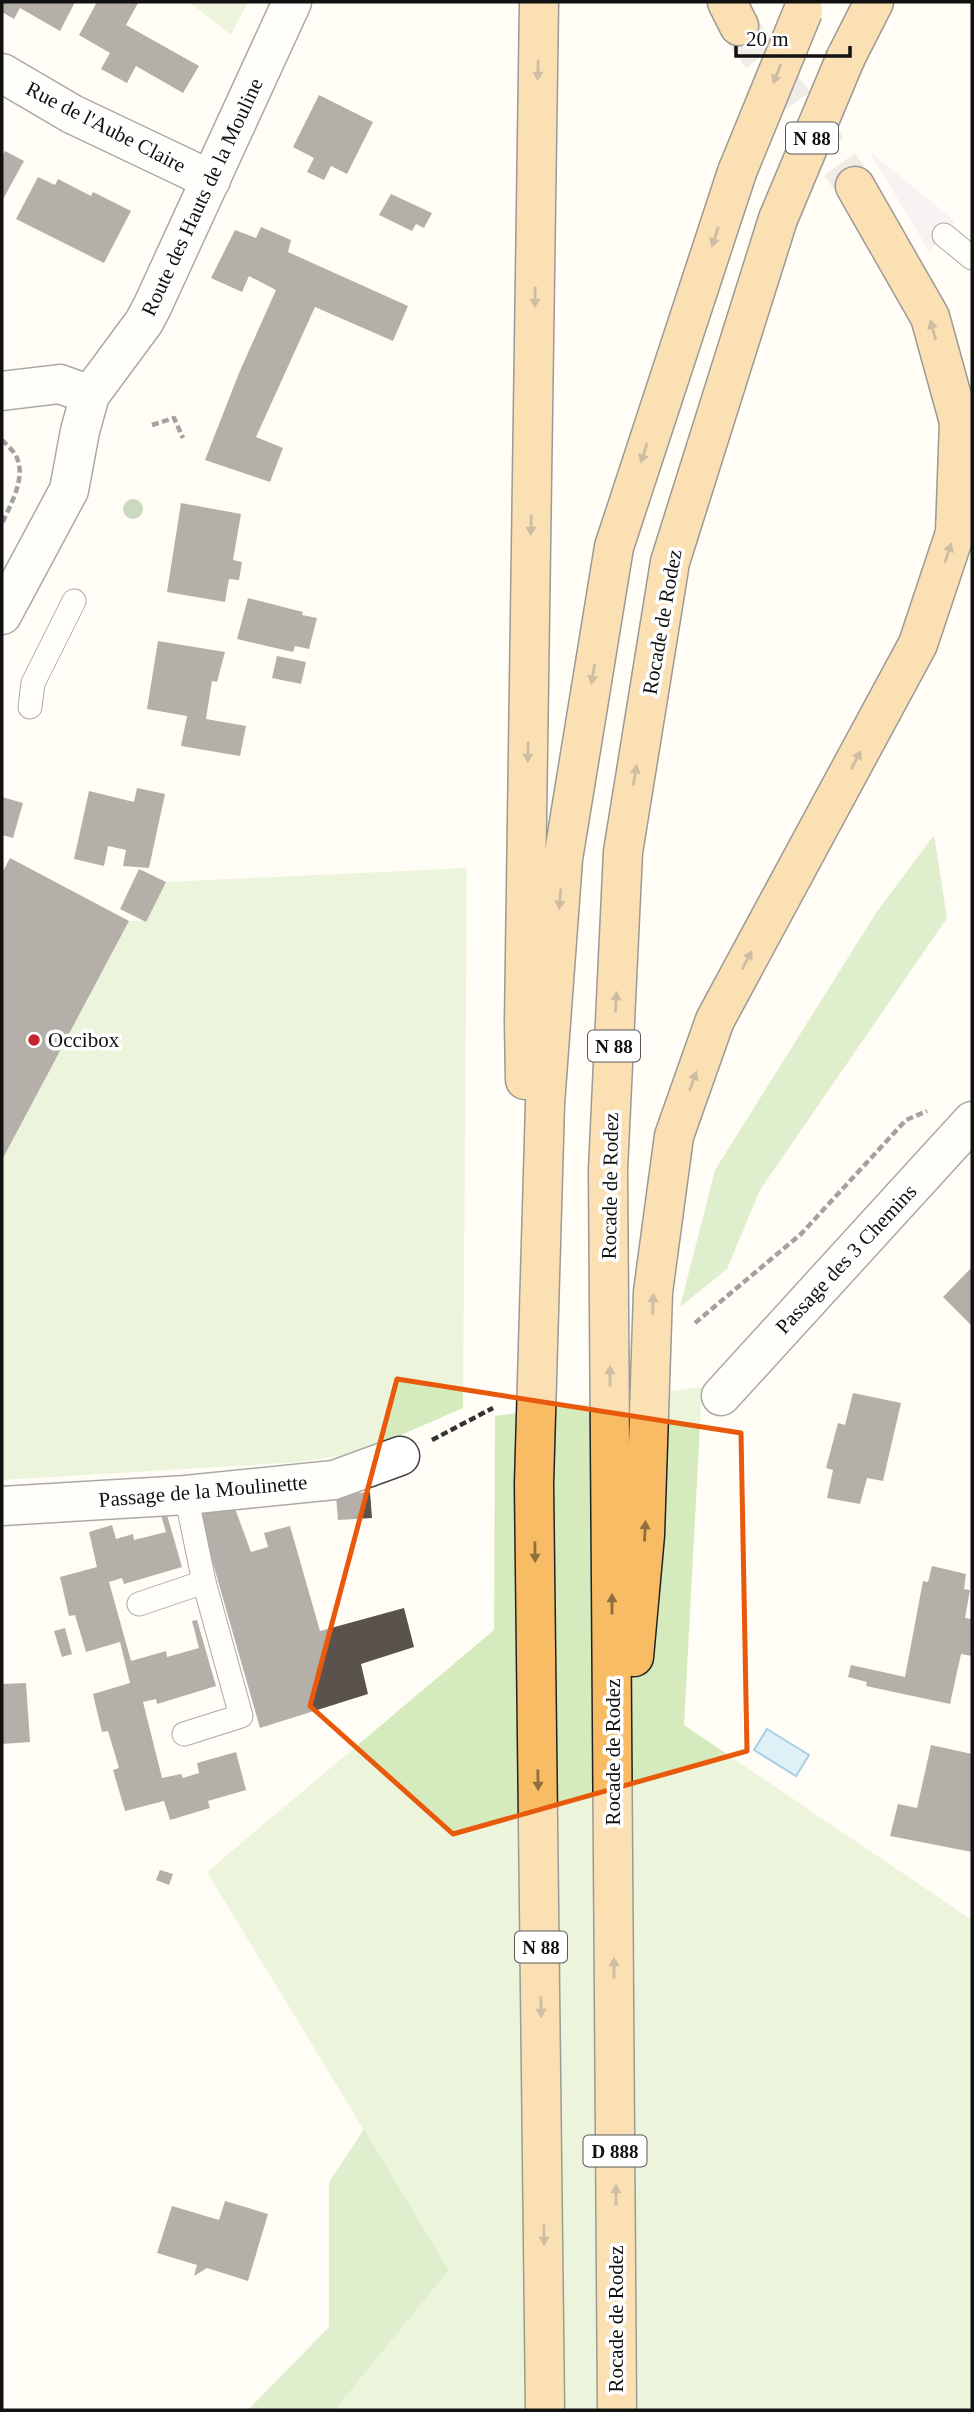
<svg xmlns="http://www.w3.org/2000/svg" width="974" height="2412" font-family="Georgia,serif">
	<rect width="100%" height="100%" fill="#fffdf5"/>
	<polygon fill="#eee6ef" points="869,151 955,221 929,251"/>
	<g fill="#d5ebbd">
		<polygon points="189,2 248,2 231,35"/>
		<polygon points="467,868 463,1408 362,1452 300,1462 2,1480 2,1160 129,921 146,921 166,882"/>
		<polygon points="702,1387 684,1725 972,1920 972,2410 335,2410 449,2270 207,1872 494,1630 495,1416"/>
	</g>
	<g fill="#b9dc9c">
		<polygon points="934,835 947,918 760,1190 727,1269 680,1307 715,1170 876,913"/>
		<polygon points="364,2129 449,2270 335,2410 248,2410 329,2327 329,2182"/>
	</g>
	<polygon fill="#b9e0f7" stroke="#3f96cf" stroke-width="2" points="767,1729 809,1755 796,1776 754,1750"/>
	<g fill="#5a524d">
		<polygon points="2,2 75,2 60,31 20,8 14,19 2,12"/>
		<polygon points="97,2 138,3 126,25 199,66 183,93 136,66 127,83 101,69 110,53 79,35"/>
		<polygon points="319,95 373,122 347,174 331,166 324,180 307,172 314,158 293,147"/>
		<polygon points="5,151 24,161 2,201 2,157"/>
		<polygon points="38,177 55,185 58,179 91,196 93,192 131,211 104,263 16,219"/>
		<polygon points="391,194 432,213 424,228 416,224 412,231 379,215"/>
		<polygon points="261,227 291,240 288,252 408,306 393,341 315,307 256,437 283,448 270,482 205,460 239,373 276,290 249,276 242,292 211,278 235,230 256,238"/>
		<polygon points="181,503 241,514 233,560 242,562 239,580 229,579 225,602 167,592"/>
		<polygon points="248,598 303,612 302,615 317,618 309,649 295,646 293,652 237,639"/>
		<polygon points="158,641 225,652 217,682 212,681 206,719 246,726 240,756 181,746 187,716 147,709"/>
		<polygon points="277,656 306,662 301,684 272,678"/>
		<polygon points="137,788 165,794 149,868 123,866 126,850 108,846 104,866 74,859 89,791 134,802"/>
		<polygon points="2,797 23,803 13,838 2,835"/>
		<polygon points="10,858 129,921 2,1160 2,873"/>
		<polygon points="139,869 166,882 146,922 120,909"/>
		<polygon points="972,1267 972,1326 943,1297"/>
		<polygon points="853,1393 901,1403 883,1481 867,1478 860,1504 827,1498 833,1470 826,1468 838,1423 845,1425"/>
		<polygon points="370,1492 372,1518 338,1520 336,1495"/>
		<polygon points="233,1503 251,1552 268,1547 264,1533 290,1526 320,1631 404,1608 414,1647 361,1664 368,1694 260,1728 198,1511"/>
		<polygon points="159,1508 165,1508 182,1567 124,1584 122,1578 109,1582 131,1661 166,1651 167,1657 199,1648 192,1621 197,1620 216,1686 157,1704 156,1699 143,1702 162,1778 181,1774 183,1778 199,1773 197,1763 236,1752 246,1790 208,1801 210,1808 170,1820 164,1801 125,1811 113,1770 119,1768 108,1731 102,1732 93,1694 130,1683 120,1642 86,1652 75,1615 69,1616 60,1577 97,1567 89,1532 112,1525 116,1539 133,1534 134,1540 166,1532"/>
		<polygon points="932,1566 966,1574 964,1589 970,1590 965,1618 972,1619 972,1656 961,1654 950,1704 866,1686 867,1682 848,1677 851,1665 905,1677 923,1581 928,1582"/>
		<polygon points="65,1628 72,1654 62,1657 54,1631"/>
		<polygon points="26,1683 30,1742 2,1744 2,1684"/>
		<polygon points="931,1745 972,1754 972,1852 890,1836 898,1804 917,1808"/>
		<polygon points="160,1870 173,1874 169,1885 156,1880"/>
		<polygon points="225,2201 268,2214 248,2281 207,2268 194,2276 197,2265 157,2253 172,2206 219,2220"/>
	</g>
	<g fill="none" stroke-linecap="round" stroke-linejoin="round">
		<polyline stroke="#dbdad3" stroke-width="38" stroke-dasharray="38 19" stroke-linecap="butt" points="739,26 855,186"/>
		<defs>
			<g id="service">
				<polyline points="944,235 972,258"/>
				<polyline points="30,707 33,683 74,601"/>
				<polyline points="139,1604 204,1582"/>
				<polyline points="184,1734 241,1716 204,1582 186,1495"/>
			</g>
			<g id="minor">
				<polyline points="2,73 72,114 211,180"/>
				<polyline points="2,391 60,384 90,395"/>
				<polyline points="2,615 69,490 80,431 90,395 144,322 152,307 292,2"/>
				<polyline points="721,1396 972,1121"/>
				<polyline points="2,1506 186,1495 334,1480 400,1456"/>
			</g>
			<g id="trunk">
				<polyline points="727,2 739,26"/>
				<polyline points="846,57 874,2"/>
				<polyline points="525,1080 524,1023 539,2"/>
				<polyline points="634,1657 645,1535 653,1292 674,1136 715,1020 918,644 955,533 959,422 930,317 855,186"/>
				<polyline points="545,2410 534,1484 545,1104 563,859 614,547 737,172"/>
				<polyline points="617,2410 608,1170 623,852 670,562 778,219"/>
			</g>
		</defs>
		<use href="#service" stroke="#444" stroke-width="25"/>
		<use href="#minor" stroke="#444" stroke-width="41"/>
		<use href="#trunk" stroke="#222" stroke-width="41"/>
		<g stroke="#333" stroke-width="4.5" stroke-dasharray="7 3.5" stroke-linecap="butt">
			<polyline points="152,425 174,418 183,438"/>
			<path d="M2,440c5,5 12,11 15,18 9,21 -7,47 -15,66"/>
			<polyline points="695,1323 801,1234 906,1120 927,1111"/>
			<polyline points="432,1440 493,1408"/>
		</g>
		<use href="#service" stroke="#fff" stroke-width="23"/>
		<use href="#minor" stroke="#fff" stroke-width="38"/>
		<use href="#trunk" stroke="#f7bc64" stroke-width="38"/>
		<defs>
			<g id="trunk-bridge">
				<polyline points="737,172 803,11"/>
				<polyline points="778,219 846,57"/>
			</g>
		</defs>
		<use href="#trunk-bridge" stroke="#222" stroke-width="41" stroke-linecap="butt"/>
		<use href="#trunk-bridge" stroke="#f7bc64" stroke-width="38"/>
	</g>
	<circle fill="#8dad7f" cx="133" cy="509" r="10"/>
	<defs><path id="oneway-solid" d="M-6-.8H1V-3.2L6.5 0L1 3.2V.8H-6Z" transform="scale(1.75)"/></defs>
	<g fill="#906f3f">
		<use href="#oneway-solid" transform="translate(538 70) rotate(91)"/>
		<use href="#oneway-solid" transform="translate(777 74) rotate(112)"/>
		<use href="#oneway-solid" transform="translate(715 237) rotate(108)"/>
		<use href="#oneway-solid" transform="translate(535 297) rotate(91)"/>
		<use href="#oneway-solid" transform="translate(933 330) rotate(-105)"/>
		<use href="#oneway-solid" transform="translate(644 453) rotate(108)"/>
		<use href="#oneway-solid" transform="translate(531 525) rotate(91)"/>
		<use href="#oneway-solid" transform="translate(948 553) rotate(-72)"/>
		<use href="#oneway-solid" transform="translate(593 674) rotate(99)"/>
		<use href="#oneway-solid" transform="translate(528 752) rotate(91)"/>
		<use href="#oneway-solid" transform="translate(856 760) rotate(-62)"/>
		<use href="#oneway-solid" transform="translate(635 775) rotate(-81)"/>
		<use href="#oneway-solid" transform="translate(560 899) rotate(94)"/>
		<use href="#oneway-solid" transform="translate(747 960) rotate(-62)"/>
		<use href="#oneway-solid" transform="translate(616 1002) rotate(-87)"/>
		<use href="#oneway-solid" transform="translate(693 1081) rotate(-71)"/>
		<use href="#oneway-solid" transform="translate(653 1304) rotate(-88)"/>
		<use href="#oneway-solid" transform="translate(610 1376) rotate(-90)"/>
		<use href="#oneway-solid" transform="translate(645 1531) rotate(-87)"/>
		<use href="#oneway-solid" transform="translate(535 1552) rotate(89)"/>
		<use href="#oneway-solid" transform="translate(612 1604) rotate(-90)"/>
		<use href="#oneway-solid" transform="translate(538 1780) rotate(89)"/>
		<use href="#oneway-solid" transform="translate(614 1968) rotate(-90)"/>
		<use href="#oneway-solid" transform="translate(541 2007) rotate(89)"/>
		<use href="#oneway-solid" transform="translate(616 2195) rotate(-90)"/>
		<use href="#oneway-solid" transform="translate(544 2235) rotate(89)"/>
	</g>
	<path d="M0 0H974V2412H0ZM397,1379l344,54 6,318 -294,83 -143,-128z" fill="#fffdf5" fill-opacity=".55" fill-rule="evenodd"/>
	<path fill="none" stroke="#e8590c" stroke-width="5" stroke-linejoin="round" d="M397,1379l344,54 6,318 -294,83 -143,-128z"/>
	<circle fill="#c4262e" stroke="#fff" stroke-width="2.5" cx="34" cy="1040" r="7"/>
	<g text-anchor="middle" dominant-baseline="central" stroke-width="7" stroke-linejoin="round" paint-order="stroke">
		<g fill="#fff" stroke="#585858" stroke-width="2">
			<rect x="786" y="122.5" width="52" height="31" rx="5"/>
			<rect x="588" y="1030.5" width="52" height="31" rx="5"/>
			<rect x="515" y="1931.5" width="52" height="31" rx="5"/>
			<rect x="583.5" y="2135.5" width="63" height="31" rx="5"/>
		</g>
		<g font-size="19" font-weight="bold" fill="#111">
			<text x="812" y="138">N 88</text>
			<text x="614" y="1046">N 88</text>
			<text x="541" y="1947">N 88</text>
			<text x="615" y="2151">D 888</text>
		</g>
		<g font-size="21" fill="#111" stroke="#fff">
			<text transform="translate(106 127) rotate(27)">Rue de l'Aube Claire</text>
			<text transform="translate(202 197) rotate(-65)">Route des Hauts de la Mouline</text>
			<text transform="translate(662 622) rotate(-80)">Rocade de Rodez</text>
			<text transform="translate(610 1186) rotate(-89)">Rocade de Rodez</text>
			<text transform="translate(846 1259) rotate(-47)">Passage des 3 Chemins</text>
			<text transform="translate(203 1491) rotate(-5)">Passage de la Moulinette</text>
			<text transform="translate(613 1752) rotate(-90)">Rocade de Rodez</text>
			<text transform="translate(616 2319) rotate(-90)">Rocade de Rodez</text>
		</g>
		<g font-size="21" fill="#111" stroke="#fff" text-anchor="start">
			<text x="48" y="1040">Occibox</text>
		</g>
	</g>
	<rect width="974" height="2412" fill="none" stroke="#111111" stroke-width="7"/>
	<path d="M736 46v10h114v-10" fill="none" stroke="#111111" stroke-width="3.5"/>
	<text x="746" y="46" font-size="21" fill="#111111" stroke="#ffffff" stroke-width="5" paint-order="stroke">20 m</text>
</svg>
